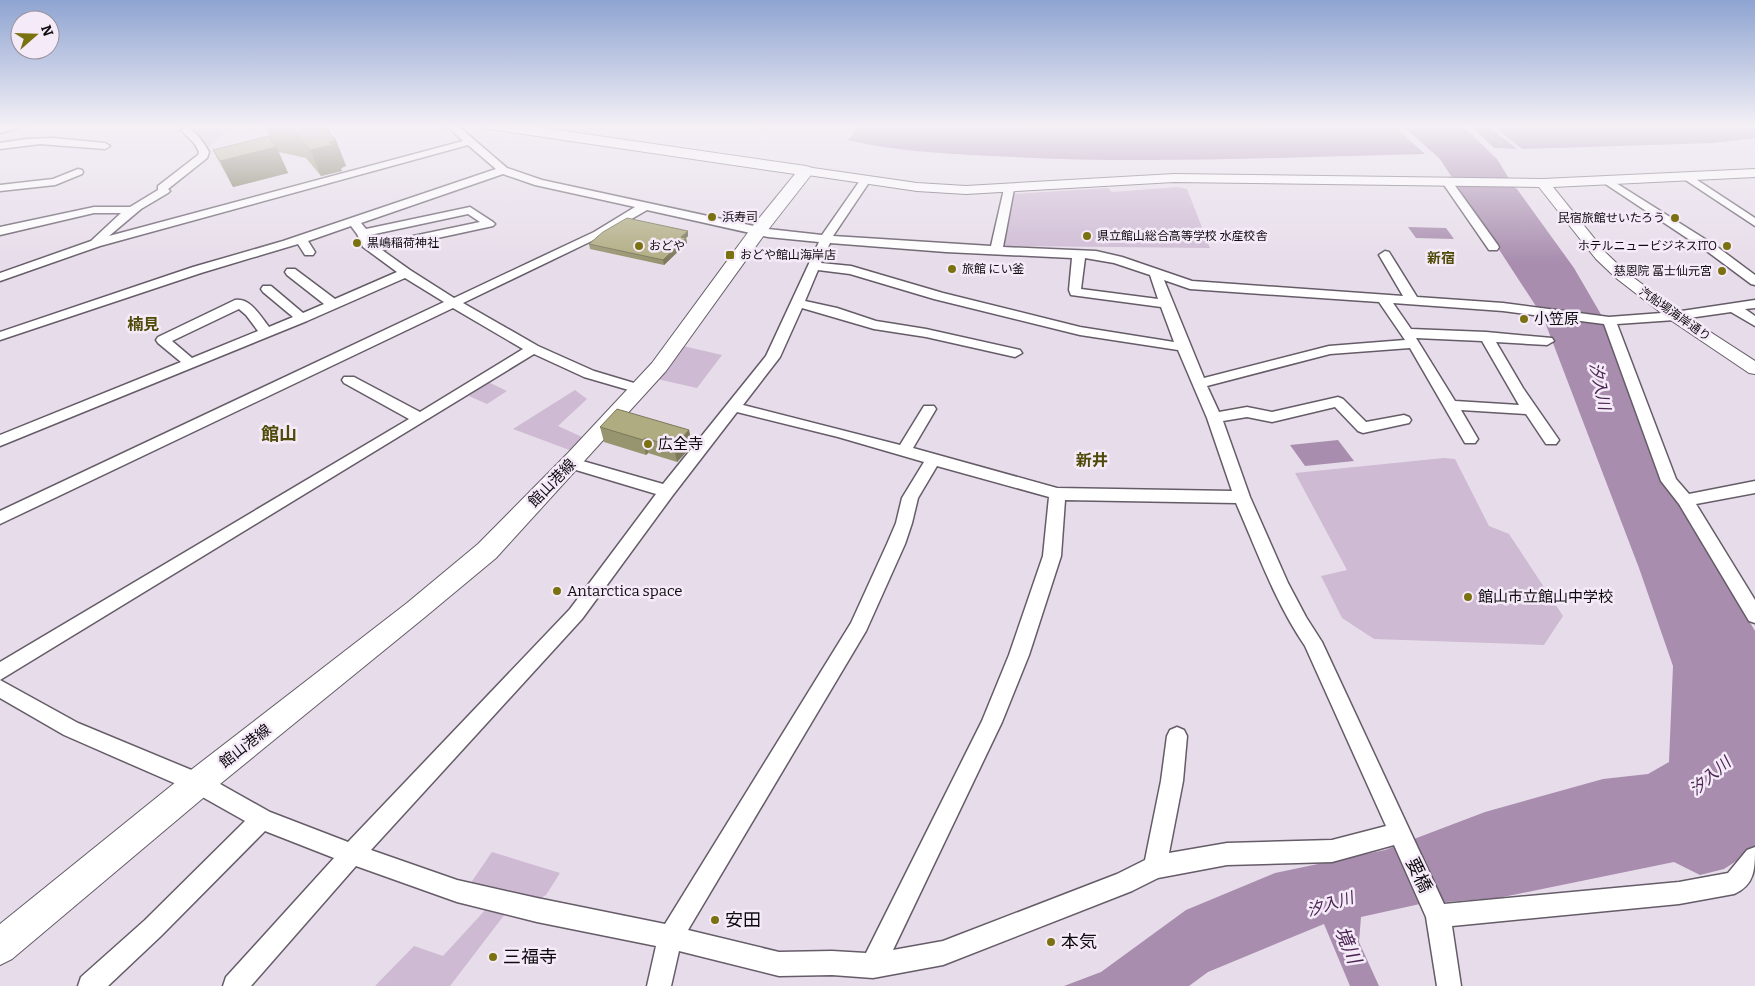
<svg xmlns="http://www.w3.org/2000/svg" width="1755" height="986" font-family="Bitter,'Noto Sans JP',serif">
	<rect width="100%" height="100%" fill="#e7ddea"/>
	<g fill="#cebad3">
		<polygon points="229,128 206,150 194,134 198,130"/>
		<polygon points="1108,188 1112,192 1178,187 1187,189 1210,248 1004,246 1014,194"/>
		<polygon points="683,346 722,355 697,388 657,379"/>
		<polygon points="488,382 507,391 487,404 469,396"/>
		<polygon points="575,390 587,399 558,426 582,437 572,451 513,429"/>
		<polygon points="1444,458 1455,459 1489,526 1509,534 1563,616 1544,645 1374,639 1342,618 1321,576 1347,570 1295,473"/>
		<polygon points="492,852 560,873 546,895 535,901 470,884"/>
		<polygon points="488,907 505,914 450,986 375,986 414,946 443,956"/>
	</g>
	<g fill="#a88dae">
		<path d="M861,125h532l32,29c-137,3 -275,10 -412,3 -55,-3 -112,-4 -165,-17z"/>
		<polygon points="1402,125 1462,125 1497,159 1514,187 1517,189 1574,268 1606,323 1678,500 1755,631 1755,849 1724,869 1700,875 1674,862 1498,898 1420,904 1361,917 1359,942 1379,986 1350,986 1324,924 1208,972 1189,986 1064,986 1101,972 1186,910 1275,873 1385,850 1485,812 1603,779 1648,774 1669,762 1673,666 1639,568 1543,317 1440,159"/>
		<polygon points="1470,125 1487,125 1517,149 1494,148"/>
		<polygon points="1492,125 1755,125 1755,138 1714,143 1522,149"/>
		<polygon points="1408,227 1446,228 1454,239 1416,238"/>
		<polygon points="1338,440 1354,461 1305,466 1290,445"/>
	</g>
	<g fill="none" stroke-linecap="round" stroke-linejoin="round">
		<defs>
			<g id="minor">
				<polygon points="8,125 28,125 0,133 0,127"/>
				<path d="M446,125h11l50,43 35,12 226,49 54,6 39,-56 4,-1 5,3 -37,55 158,10 13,-57 5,-3 5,3 -11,58 93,4 26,6 70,24 211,15 -24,-41 6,-4 4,1 28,45 86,6 106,14 66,-5 80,-12v8l-10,1 10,7v10l-24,-14 -56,8 -58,4 59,155 13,15 66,-13v12l-59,11 59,96v23l-6,-2 -70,-117 -18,-23 -57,-157 -101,-13 -110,-8 18,26 75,3 66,6 2,3 -7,4 -51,-3 27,46 36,52 -3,4h-10l-20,-30 -65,-4 17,29 -3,4h-10l-55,-95 -80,6 -123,32 12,26 28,-5 25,5 66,-15 5,2 23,23 38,-7 5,2 2,3 -2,3 -46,10 -5,-2 -23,-24 -63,15 -25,-5 -24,4 27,76 38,86 18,34 16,25 122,262 235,-22 49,-9 19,-23 8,-3c0,22 0,38 -21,47l-55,10 -227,22 9,60h-24l-11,-69 -32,-72 -62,17 -105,3 -69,13 -26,13 -189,74 -70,13 -41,-3 -53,1 -100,-25 -8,35h-24l9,-40 -119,-24 -80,-20 -101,-36 -105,120h-28l3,-9 108,-119 -69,-27 -104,105 -53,50h-30l3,-9 64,-57 100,-99 -55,-31 -126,-55 -64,-37v-36l409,-243 -65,-36 -2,-3 2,-3h10l66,35 103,-63 -70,-41 -453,216v-13l444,-209 -39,-24 -98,43 -307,125v-11l181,-73 -23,-19 -2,-3 2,-3 77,-37c15,-3 26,17 34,27l24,-10 -30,-25 -2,-3 2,-3h8l32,27 21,-9 -37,-29 -2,-3 2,-3h8l40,30 62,-27 -34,-25 -6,-13 -6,-8 -43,15 7,11 -2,3h-8l-7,-11 -97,29 -201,67v-8l193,-65 90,-26 213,-72 -28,-24 -368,101 -100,35v-8l91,-32 30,-28h-27l-94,22v-8l94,-20h36l28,-17v-4l40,-31 1,-3 -4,-8 -14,-14 5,-3c10,4 18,16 23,25l-2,6 -39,31 2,2 -2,2 -27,16 -32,27 354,-95zM503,174l32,11 100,22 -41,25 -140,66 -44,-28 -28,-20 111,-24 2,-2 -2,-2 -23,-15 -104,22 -5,-6zM647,210l121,27 51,5 -53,114 -103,128 -91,-26 -6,1 -2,4 2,4 90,27 -86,115 -222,233 -78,-30 -64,-36 -128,-53 -78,-43 534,-326 50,23 55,16 5,-1 2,-3 -2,-3 -50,-15 -56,-25 -75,-43 139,-67zM468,214l12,8 -105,22 -5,-9zM830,243l116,9 126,6 -3,32 2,5 90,12 13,35 -94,-15 -137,-34 -92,-27 -30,-3zM1085,258l29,5 36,12 8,24 -77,-10zM818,270l32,4 84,25 146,36 98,15 29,68 25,73 -175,-3 -144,-40 23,-39 -2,-3h-10l-24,39 -157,-40 37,-48 22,-49 72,21 52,8 89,20 7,-4 -2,-3 -94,-21 -50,-8 -39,-13 -32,-7zM1164,280l26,9 189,13 26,38 -76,6 -125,32zM239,309l7,6 12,16 -66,27 -20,-17zM1416,338l66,3 37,64 -64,-4zM737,412l101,25 86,25 -22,36 -6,25 -9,21 -36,79 -186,301 -128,-26 -80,-18 -86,-30 211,-231 91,-124zM937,466l112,31 -6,59 -34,99 -27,66 -116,232 -34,-2 -53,1 -91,-22 178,-299 39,-87 7,-21 6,-25zM1065,500l171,3c21,48 39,99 69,143l81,180 -54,14 -105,3 -58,10 14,-72 4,-45 -3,-6 -7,-3 -7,3 -3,6 -6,45 -16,79 -28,14 -174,67 -50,9 109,-228 27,-67 32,-99z"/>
				<polygon points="52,138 105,143 110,146 105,149 40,144 0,149 0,143 27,139"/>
				<polygon points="78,169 82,170 83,172 82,174 55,185 0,191 0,185 53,179"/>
				<polygon points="1688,174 1755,218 1755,226 1684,179 1683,177 1684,175"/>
				<polygon points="1608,178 1716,246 1755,275 1755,285 1751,284 1708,252 1604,183 1603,181"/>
				<polygon points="1447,179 1451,180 1497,244 1499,247 1497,250 1489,250 1442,182"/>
			</g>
			<polygon id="tertiary" points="806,167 917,183 966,186 1174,174 1543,179 1755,169 1755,177 1553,187 1606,253 1626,272 1681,313 1755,361 1755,374 1749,373 1669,319 1616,278 1596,259 1539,187 1174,182 966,194 917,191 801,174 799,171 801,168"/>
			<polygon id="secondary" points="483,125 522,125 806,166 812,168 814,171 764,235 666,371 496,558 425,617 209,793 12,959 0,965 0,924 187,773 407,603 478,544 568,453 652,363 752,227 795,174 490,129"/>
		</defs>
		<use href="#minor" stroke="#655c68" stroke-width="3"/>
		<use href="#tertiary" stroke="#655c68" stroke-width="2"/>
		<use href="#secondary" stroke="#655c68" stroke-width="2"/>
		<use href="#minor" fill="#fff" fill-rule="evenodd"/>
		<use href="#tertiary" fill="#fff" fill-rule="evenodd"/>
		<use href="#secondary" fill="#fff" fill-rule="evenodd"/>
	</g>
	<g fill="#979470">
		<polygon points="265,125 332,136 336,140 346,166 341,168 342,171 321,176 306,158 279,152 288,173 233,187 213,150 270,138"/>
		<polygon points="688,236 686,238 687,243 664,265 590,249 589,244"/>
		<polygon points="600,427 689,430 692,446 677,462 648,453 646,455 604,442"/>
	</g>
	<g fill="#7b785b">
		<polygon points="319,125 327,125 334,141 336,140 346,166 341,168 342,171 321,176 310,150"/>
		<polygon points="276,147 288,173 233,187 220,161"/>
		<polygon points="688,231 688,236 682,242 681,237"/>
		<polygon points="686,238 687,243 664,265 663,260"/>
		<polygon points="689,430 692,446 677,462 674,447"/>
		<polygon points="645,438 648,453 646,455 643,440"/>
	</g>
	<g fill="#b0ac82" stroke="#7b785b">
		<polygon points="265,125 321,125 336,140 329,142 332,145 310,150 295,132"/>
		<polygon points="269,136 276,147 220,161 213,150"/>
		<polygon points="627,218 688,231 681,237 686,238 663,260 589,244 603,232"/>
		<polygon points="617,409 689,430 674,447 645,438 643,440 600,427"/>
	</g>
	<linearGradient id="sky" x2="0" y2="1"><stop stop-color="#8ea4d1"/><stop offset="0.48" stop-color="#f4f0f6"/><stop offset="1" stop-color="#f4f0f6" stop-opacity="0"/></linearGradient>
	<rect width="1755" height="263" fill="url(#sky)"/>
	<g fill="#7a7111" stroke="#f5eaf8" stroke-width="2">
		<circle cx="712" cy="217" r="5"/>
		<circle cx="1675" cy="218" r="5"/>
		<circle cx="1087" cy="236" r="5"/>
		<circle cx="357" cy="243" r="5"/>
		<circle cx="639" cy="246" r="5"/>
		<circle cx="1727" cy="246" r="5"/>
		<rect x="725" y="250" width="10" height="10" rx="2.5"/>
		<circle cx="952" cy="269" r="5"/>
		<circle cx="1722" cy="271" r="5"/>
		<circle cx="1524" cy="319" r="5"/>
		<circle cx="648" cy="444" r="5"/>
		<circle cx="557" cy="591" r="5"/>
		<circle cx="1468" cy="597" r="5"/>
		<circle cx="715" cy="920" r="5"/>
		<circle cx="1051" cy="942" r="5"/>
		<circle cx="493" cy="957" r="5"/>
	</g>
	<g text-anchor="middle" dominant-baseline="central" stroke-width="5" stroke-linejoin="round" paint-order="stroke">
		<g font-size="12" fill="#0e0b0f" stroke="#f5eaf8" text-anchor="start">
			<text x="722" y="217">浜寿司</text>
			<text x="1665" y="218" text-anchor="end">民宿旅館せいたろう</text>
			<text x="1097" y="236">県立館山総合高等学校 水産校舎</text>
			<text x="367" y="243">黒嶋稲荷神社</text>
			<text x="649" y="246">おどや</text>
			<text x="1717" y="246" text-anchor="end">ホテルニュービジネスITO</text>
			<text x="740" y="255">おどや館山海岸店</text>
			<text x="962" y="269">旅館 にい釜</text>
			<text x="1712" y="271" text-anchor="end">慈恩院 冨士仙元宮</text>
		</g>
		<g font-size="12" fill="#0e0b0f" stroke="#f5eaf8">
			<text transform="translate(1675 314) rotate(35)">汽船場海岸通り</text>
		</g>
		<g font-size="14" font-weight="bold" fill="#504a08" stroke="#f5eaf8">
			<text x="1441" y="258">新宿</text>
		</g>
		<g font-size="15" fill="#0e0b0f" stroke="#f5eaf8" text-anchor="start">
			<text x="1534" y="319">小笠原</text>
			<text x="658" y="444">広全寺</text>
			<text x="567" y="591">Antarctica space</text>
			<text x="1478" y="597">館山市立館山中学校</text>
		</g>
		<g font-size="15" fill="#0e0b0f" stroke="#f5eaf8">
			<text transform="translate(552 483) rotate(-46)">館山港線</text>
			<text transform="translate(245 746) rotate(-38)">館山港線</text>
		</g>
		<g font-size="16" font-weight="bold" fill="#504a08" stroke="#f5eaf8">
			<text x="143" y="324">楠見</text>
			<text x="1092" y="460">新井</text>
		</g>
		<g font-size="16" font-style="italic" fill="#4a2552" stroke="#f5eaf8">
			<text transform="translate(1600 386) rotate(78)">汐入川</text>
			<text transform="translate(1710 776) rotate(-41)">汐入川</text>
			<text transform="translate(1330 904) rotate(-17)">汐入川</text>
		</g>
		<g font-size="18" font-weight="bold" fill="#504a08" stroke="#f5eaf8">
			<text x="279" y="434">館山</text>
		</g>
		<g font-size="18" fill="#0e0b0f" stroke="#f5eaf8">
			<text transform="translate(1419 875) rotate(64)">要橋</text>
		</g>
		<g font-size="18" fill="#0e0b0f" stroke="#f5eaf8" text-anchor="start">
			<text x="725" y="920">安田</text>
			<text x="1061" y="942">本気</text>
			<text x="503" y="957">三福寺</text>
		</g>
		<g font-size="19" font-style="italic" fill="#4a2552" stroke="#f5eaf8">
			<text transform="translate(1348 945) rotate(67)">境川</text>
		</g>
	</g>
	<g transform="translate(35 35) rotate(70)"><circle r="24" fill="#f5eaf8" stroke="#99919b"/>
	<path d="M0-4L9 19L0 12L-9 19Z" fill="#7a7111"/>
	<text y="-8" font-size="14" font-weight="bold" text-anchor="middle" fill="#0e0b0f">N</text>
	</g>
</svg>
